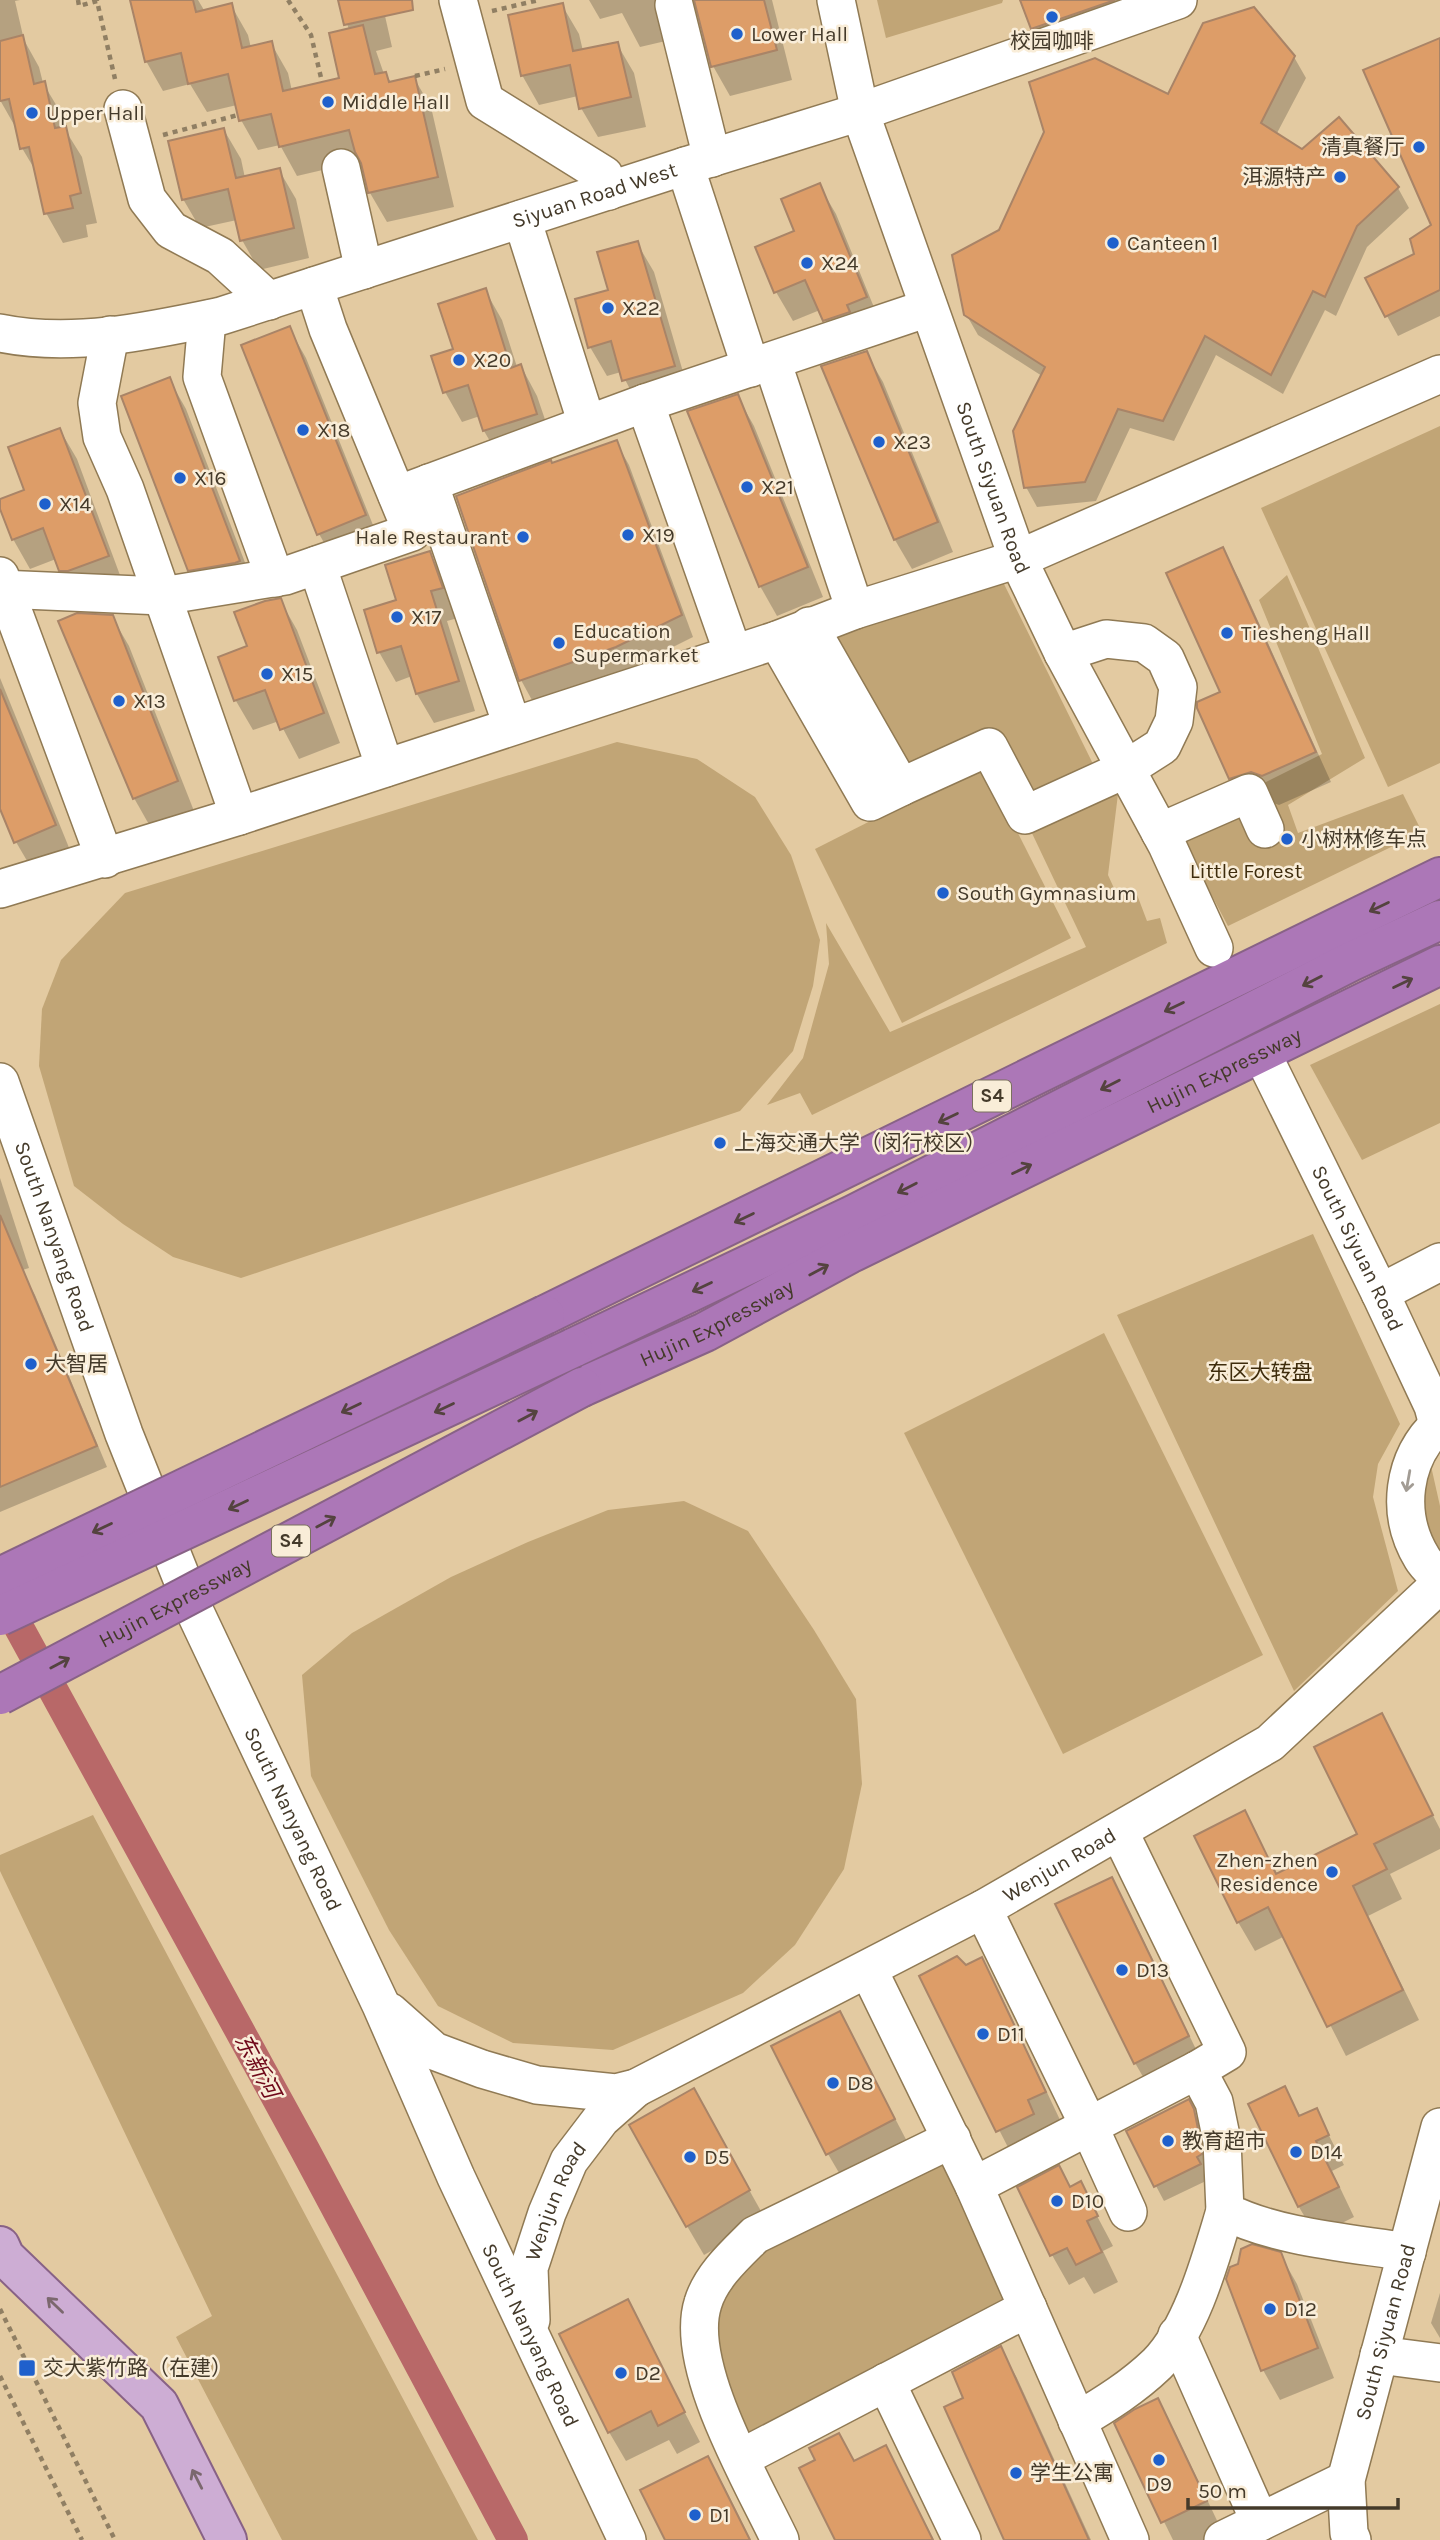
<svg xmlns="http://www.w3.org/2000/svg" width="1440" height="2540" font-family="Karla,'Noto Sans SC',sans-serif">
	<rect width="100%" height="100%" fill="#e3caa1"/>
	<g fill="#c1a576">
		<polygon points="877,0 1003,0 1002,3 886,38"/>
		<polygon points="1440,426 1440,763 1388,787 1261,508"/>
		<polygon points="1287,575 1365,758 1288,805 1298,833 1403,794 1422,832 1228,926 1180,836 1256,787 1322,754 1259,600"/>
		<polygon points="1002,580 1096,770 1030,798 997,737 910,770 835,637"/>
		<polygon points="617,742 697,759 755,797 791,855 820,940 813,986 793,1051 740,1111 241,1278 173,1257 123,1224 74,1186 39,1066 42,1009 61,960 125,893"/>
		<polygon points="983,764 1071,938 902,1023 815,849"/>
		<polygon points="1118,794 1108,875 1118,897 1136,892 1147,921 1160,918 1167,943 812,1115 800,1093 767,1105 803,1058 829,964 826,923 890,1032 1086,947 1030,829"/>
		<polygon points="1440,1004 1440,1123 1362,1160 1310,1065"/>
		<polygon points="1313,1234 1400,1424 1378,1464 1373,1497 1398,1591 1294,1691 1117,1315"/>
		<polygon points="1104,1333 1263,1655 1063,1754 904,1433"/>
		<polygon points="1431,1466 1440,1506 1440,1552 1423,1530 1422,1474"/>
		<polygon points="684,1501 748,1531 814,1630 856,1699 862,1784 844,1869 795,1945 743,1993 613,2050 513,2043 438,2006 389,1930 311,1776 302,1675 352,1633 451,1577 528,1542 608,1510"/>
		<polygon points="93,1815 478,2540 282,2540 176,2337 212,2316 0,1871 0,1855"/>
		<polygon points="952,2139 1028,2308 741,2458 703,2303 717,2277"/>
	</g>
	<g fill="#0003">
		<polygon points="0,0 20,0 15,1 24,40 39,67 43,83 61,113 64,128 82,157 97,223 86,225 88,237 63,243 46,213 38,175 22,148 17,130 0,100"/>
		<polygon points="132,0 198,0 204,10 231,5 248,35 251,48 271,43 288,73 292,91 341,80 349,30 340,0 397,0 383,7 392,47 376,51 384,74 386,74 391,83 414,78 431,107 454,207 387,222 370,193 361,161 297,176 280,145 258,150 241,120 237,105 207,112 190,84 163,91 146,61"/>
		<polygon points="589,0 772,0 792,80 730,96 713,66 700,15 686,14 670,40 640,47 622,13 600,19"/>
		<polygon points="1022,0 1167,0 1042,44"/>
		<polygon points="562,5 579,34 583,51 617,44 634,73 646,127 598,137 581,108 578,96 539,105 522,75"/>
		<polygon points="1440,39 1440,316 1398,336 1387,316 1434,225"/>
		<polygon points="1294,57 1306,78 1276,135 1302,152 1398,188 1409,208 1367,247 1336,316 1325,310 1283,394 1216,355 1174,441 1130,428 1096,501 1037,507 1026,487 1042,376 978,335 966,314 1000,232 1168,96"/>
		<polygon points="224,130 241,159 245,178 279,170 296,199 309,258 259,270 242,240 237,220 200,228 183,199"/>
		<polygon points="819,185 836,214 882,327 841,350 820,310 793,321 776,292 796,232"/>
		<polygon points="637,243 654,272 690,396 641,410 621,372 607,376 590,347 610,291"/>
		<polygon points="485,290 502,320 517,367 521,366 537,396 553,443 501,460 484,431 480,416 462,422 445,392 455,350"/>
		<polygon points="289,328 306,358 381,545 336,563 319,534"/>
		<polygon points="866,353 883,382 953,552 912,569 895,540 824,367"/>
		<polygon points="169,379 186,409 256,591 207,599 189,570"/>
		<polygon points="737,396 754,426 823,597 777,616 760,586"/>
		<polygon points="60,430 77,459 124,586 78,600 56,559 30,569 13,539 0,504 0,501 27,491"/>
		<polygon points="616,442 629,465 693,637 629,669 533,702 521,680 551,465"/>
		<polygon points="1223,549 1239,579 1331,782 1279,805 1268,801 1247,808 1230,778 1222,693"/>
		<polygon points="429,553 446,582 458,618 447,621 475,711 434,723 417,694 412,676 396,682 379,652 398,601"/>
		<polygon points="280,600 297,630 340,743 299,759 279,721 253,730 236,701 220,659 249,647"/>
		<polygon points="112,617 129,646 194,811 151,828 134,798"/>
		<polygon points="0,678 72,855 33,871 16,842 0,805"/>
		<polygon points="0,1178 29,1268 0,1277"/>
		<polygon points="24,1275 35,1295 107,1467 0,1512 0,1285"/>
		<polygon points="1382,1716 1440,1829 1440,1849 1390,1874 1402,1899 1368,1916 1419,2020 1346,2056 1285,1936 1255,1951 1238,1922 1244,1813 1278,1875 1359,1835"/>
		<polygon points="1111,1879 1128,1908 1204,2066 1152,2092 1135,2063"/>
		<polygon points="982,1959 998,1989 1061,2122 1015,2161 921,1977 965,1967"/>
		<polygon points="840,2013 911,2149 845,2183 828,2154"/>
		<polygon points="1284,2088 1301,2117 1316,2110 1344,2165 1332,2171 1354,2217 1316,2236 1299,2207 1250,2104"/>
		<polygon points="1188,2101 1202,2126 1209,2170 1204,2173 1208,2180 1164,2201 1156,2186"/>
		<polygon points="710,2120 766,2220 704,2255 687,2226"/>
		<polygon points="1059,2168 1071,2188 1080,2184 1113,2246 1103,2251 1118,2282 1094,2294 1084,2277 1069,2285 1052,2255 1020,2188"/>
		<polygon points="1280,2254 1297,2284 1334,2378 1280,2400 1263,2370 1227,2279"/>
		<polygon points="1440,2293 1440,2338 1431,2323"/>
		<polygon points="627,2301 700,2442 677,2454 669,2440 626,2461 609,2432"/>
		<polygon points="1000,2348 1017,2378 1091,2540 1006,2540 966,2399"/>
		<polygon points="1157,2400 1174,2430 1222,2531 1203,2540 1173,2540 1116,2424"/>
		<polygon points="885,2448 902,2477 934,2540 837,2540 854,2463"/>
		<polygon points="708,2458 725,2488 751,2540 667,2540"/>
	</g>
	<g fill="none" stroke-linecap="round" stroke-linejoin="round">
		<polyline stroke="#b86868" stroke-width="30" points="0,1593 305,2150 513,2540"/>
	</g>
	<g fill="#dd9d68" stroke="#a98467" stroke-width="2">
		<polygon points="130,0 193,0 196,12 232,3 242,48 272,41 283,91 339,78 329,33 363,25 375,74 386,72 389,82 415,76 438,177 368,193 361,163 355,152 349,130 279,147 271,114 239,121 228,74 188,84 181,53 145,62"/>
		<polygon points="338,0 412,0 413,10 344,25"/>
		<polygon points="694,0 764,0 777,50 711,67"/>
		<polygon points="1020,0 1115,0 1031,29"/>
		<polygon points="563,3 573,51 618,42 631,97 579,109 570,65 521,76 508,15"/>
		<polygon points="1254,7 1295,56 1261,123 1302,149 1339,117 1399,187 1357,226 1325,297 1313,291 1271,375 1205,336 1163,421 1118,409 1085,482 1024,488 1013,431 1045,367 964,315 952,255 999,230 1044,132 1029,82 1095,58 1168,94 1203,23"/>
		<polygon points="23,35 34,84 45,81 55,128 66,126 81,193 70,196 73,208 44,214 29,147 20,149 9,99 0,101 0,41"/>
		<polygon points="1440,38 1440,290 1385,317 1365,278 1414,254 1410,239 1431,225 1363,70"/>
		<polygon points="224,128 236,178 280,168 294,228 240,241 228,189 182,200 168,141"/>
		<polygon points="820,183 867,297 847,305 850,312 823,321 805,280 774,293 755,247 794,231 781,199"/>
		<polygon points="638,241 675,366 622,381 611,341 588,348 575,299 608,290 597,252"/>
		<polygon points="486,288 511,368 521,364 537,414 483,431 468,385 443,393 431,356 453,349 438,304"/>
		<polygon points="290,326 366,515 317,535 241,345"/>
		<polygon points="867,351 938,522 894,540 821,366"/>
		<polygon points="170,377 240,561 235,563 188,571 121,396"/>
		<polygon points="738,394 808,567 759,587 687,411"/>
		<polygon points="60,428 109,556 68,571 59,571 43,528 12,540 0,509 0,499 24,490 8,447"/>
		<polygon points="617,440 682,615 616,647 519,681 456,496 551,460 552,463"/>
		<polygon points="1223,547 1316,752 1262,776 1251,772 1229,779 1197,708 1197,702 1220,692 1166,573"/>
		<polygon points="430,551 443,588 431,591 459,681 416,694 401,646 377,653 364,610 396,600 385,565"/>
		<polygon points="281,598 324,713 280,730 265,690 234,701 218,657 247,646 234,612 265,601"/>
		<polygon points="77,613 113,615 178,781 133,799 58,621"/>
		<polygon points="0,689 56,825 14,843 0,809"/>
		<polygon points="0,1215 97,1446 0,1487"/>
		<polygon points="1382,1713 1433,1815 1374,1844 1387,1869 1353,1886 1403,1990 1327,2027 1268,1907 1237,1923 1194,1836 1245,1810 1276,1874 1357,1834 1314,1747"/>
		<polygon points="1112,1877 1189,2036 1134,2064 1055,1904"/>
		<polygon points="957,1956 966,1965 982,1957 1046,2092 1028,2100 1034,2114 996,2132 919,1976"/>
		<polygon points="840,2011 895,2119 826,2155 771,2046"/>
		<polygon points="1285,2086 1299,2116 1317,2108 1329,2135 1316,2141 1339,2187 1298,2207 1248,2104"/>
		<polygon points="694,2088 750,2190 686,2227 629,2125"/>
		<polygon points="1189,2099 1194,2109 1201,2144 1202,2154 1197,2157 1201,2164 1154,2187 1126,2131"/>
		<polygon points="1059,2165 1070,2187 1081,2181 1098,2216 1087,2221 1102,2252 1076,2265 1067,2248 1050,2256 1017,2187"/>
		<polygon points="1252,2244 1281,2252 1318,2348 1261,2371 1226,2279 1230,2267 1238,2264 1241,2249"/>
		<polygon points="628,2299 685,2412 658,2426 651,2411 608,2433 559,2334"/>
		<polygon points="1001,2346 1089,2540 1004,2540 944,2407 963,2398 952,2372"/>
		<polygon points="1158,2398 1207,2501 1161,2523 1114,2423 1135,2409"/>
		<polygon points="839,2433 854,2461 886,2445 933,2540 835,2540 799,2468 815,2460 809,2448"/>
		<polygon points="708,2456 750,2540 665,2540 640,2490"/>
	</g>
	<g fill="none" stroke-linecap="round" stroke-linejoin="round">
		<defs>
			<g id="minor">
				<polyline points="458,0 485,101 604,175 609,191"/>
				<path id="s1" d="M836,0l24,112 158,447 45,94 104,192 47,103"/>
				<polyline points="674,5 712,158"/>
				<polyline points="123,109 147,199 171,230 220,256 269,301"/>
				<polyline points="685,166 751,368"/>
				<polyline points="341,168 364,270"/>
				<polyline points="522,219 587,424"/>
				<polyline points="209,319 206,331 202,377 275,578"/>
				<path id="s2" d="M0,333c72,15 150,-2 221,-17l464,-150 175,-54 318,-112"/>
				<polyline points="110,335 97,403 102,437 125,489 239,816"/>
				<polyline points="772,361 855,610"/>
				<polyline points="645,403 733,653"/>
				<polyline points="429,483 512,725"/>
				<polyline points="397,495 645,403 928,308"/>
				<polyline points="317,565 385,768"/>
				<polyline points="0,576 105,859"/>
				<polyline points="0,589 162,596 285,576 412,532 328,329 314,286"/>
				<polyline points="777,640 870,802 901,787 809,626"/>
				<polyline points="901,787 989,747 1025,815 1126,769 1162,746 1174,721 1178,687 1165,658 1144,643 1106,639 1063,653"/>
				<polyline points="1160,832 1249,793 1265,829"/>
				<polyline points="0,889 239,816 777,640 855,610 1018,559 1440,374"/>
				<path id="s3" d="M1268,1066l112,227 53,113 7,26"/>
				<path id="s4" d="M0,1082l124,352 72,180 185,391 75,172 171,363"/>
				<polyline points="1380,1293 1440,1262"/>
				<path d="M1440,1423c-38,35 -45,91 -18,135 4,7 12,14 18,20"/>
				<path d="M1119,1831l108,221 -30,18 17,32 8,39 3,70c49,26 126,32 182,41"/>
				<polyline points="983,1909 1088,2124 1128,2212"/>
				<polyline points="868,1969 974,2186 1130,2540"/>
				<path id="s5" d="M390,2012l44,39 48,18 55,16 79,8 20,-5 347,-179 287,-166 170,-159"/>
				<polyline points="974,2186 1197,2070"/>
				<path id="s6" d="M531,2320l-2,-52 18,-55 22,-52 32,-42 35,-31"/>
				<polyline points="1177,2335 1260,2522"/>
				<polyline points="1379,2355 1440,2363"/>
				<polyline points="886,2382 962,2540"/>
				<path d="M1077,2421c29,-17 56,-34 80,-57 35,-35 54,-107 68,-153"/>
				<polyline points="741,2458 1028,2308"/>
				<path d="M780,2540c-27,-57 -97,-175 -77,-237 8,-27 33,-49 52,-68l197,-96"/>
				<polyline points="1223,2540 1346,2480"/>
				<path id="s7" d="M1352,2540l-3,-7 -3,-53 94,-353"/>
			</g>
			<polyline id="major" points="0,2246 5,2257 159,2405 227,2540"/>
			<g id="highway">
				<polyline points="545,1315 1440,877"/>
				<polyline points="573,1348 853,1215 1350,962 1440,920"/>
				<path id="s8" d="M582,1387l123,-55 144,-78 591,-289"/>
			</g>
		</defs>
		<use href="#minor" stroke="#907a54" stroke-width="40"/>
		<use href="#major" stroke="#886286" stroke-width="42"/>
		<use href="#highway" stroke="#886286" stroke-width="42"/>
		<g stroke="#907f63" stroke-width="4.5" stroke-dasharray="5 5" stroke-linecap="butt">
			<polyline points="78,0 79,6 97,1 115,79"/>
			<polyline points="288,0 311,35 322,82"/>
			<polyline points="492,11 539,0"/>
			<polyline points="415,76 445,69"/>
			<polyline points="163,135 238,115"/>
			<polyline points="0,2309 115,2540"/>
			<polyline points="0,2376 82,2540"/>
		</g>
		<use href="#minor" stroke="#fff" stroke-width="37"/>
		<use href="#major" stroke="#cdadd4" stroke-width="38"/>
		<use href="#highway" stroke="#ac77b7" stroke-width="38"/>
		<defs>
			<g id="highway-bridge">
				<polyline points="0,1577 545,1315"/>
				<polyline points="0,1616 573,1348"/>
				<path id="s9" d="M0,1695l582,-308"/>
			</g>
		</defs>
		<use href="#highway-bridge" stroke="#886286" stroke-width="42" stroke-linecap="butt"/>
		<use href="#highway-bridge" stroke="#ac77b7" stroke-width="38"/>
	</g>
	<defs><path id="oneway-shaft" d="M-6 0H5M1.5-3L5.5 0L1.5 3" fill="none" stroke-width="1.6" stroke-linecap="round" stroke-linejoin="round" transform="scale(1.75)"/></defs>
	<g stroke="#54433f">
		<use href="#oneway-shaft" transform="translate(1379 907) rotate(154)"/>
		<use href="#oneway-shaft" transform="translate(1312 981) rotate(153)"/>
		<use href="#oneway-shaft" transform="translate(1403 983) rotate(-26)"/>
		<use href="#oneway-shaft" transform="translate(1174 1007) rotate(154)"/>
		<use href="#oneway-shaft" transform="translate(1110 1085) rotate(153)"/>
		<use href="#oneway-shaft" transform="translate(948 1118) rotate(154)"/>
		<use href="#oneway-shaft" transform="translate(1022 1169) rotate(-26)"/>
		<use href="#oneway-shaft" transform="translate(907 1188) rotate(153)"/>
		<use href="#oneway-shaft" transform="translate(744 1218) rotate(154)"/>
		<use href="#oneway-shaft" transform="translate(819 1270) rotate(-28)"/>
		<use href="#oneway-shaft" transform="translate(702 1287) rotate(155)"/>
		<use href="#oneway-shaft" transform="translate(351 1408) rotate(154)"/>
		<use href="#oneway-shaft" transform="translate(444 1408) rotate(155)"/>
		<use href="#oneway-shaft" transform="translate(528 1416) rotate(-28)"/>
		<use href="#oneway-shaft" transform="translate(238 1505) rotate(155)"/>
		<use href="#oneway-shaft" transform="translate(326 1522) rotate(-28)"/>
		<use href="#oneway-shaft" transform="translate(102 1528) rotate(154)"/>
		<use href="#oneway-shaft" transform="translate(60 1663) rotate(-28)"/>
	</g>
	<use stroke="#a29c94" href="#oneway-shaft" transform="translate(1408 1481) rotate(100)"/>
	<g stroke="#7b686e">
		<use href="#oneway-shaft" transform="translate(55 2305) rotate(-136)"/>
		<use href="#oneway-shaft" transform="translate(197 2479) rotate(-117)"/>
	</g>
	<g fill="#1f60cc" stroke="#f9edd8" stroke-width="2.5">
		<circle cx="1052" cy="17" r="7"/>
		<circle cx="737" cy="34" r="7"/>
		<circle cx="328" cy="102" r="7"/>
		<circle cx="32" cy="113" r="7"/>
		<circle cx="1419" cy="147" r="7"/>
		<circle cx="1340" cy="177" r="7"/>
		<circle cx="1113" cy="243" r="7"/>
		<circle cx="807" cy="263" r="7"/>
		<circle cx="608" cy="308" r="7"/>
		<circle cx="459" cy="360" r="7"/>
		<circle cx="303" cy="430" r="7"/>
		<circle cx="879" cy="442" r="7"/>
		<circle cx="180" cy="478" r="7"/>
		<circle cx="747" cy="487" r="7"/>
		<circle cx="45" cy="504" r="7"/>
		<circle cx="628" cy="535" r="7"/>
		<circle cx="523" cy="537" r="7"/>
		<circle cx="397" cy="617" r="7"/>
		<circle cx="1227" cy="633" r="7"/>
		<circle cx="559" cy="643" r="7"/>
		<circle cx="267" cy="674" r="7"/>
		<circle cx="119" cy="701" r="7"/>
		<circle cx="1287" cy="839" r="7"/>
		<circle cx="943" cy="893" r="7"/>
		<circle cx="720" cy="1143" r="7"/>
		<circle cx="31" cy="1364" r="7"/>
		<circle cx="1332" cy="1872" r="7"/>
		<circle cx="1122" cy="1970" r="7"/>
		<circle cx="983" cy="2034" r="7"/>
		<circle cx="833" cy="2083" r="7"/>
		<circle cx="1168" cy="2141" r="7"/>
		<circle cx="1296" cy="2152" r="7"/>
		<circle cx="690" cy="2157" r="7"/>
		<circle cx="1057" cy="2201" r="7"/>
		<circle cx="1270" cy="2309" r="7"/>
		<rect x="18" y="2359" width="18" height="18" rx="3.5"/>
		<circle cx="621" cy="2373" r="7"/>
		<circle cx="1159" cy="2460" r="7"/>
		<circle cx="1016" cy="2473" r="7"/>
		<circle cx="695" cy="2515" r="7"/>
	</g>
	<g text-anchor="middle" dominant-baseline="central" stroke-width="5" stroke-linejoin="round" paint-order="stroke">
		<g fill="#f9edd8" stroke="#7a705e" stroke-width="2">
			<rect x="973" y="1080.5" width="38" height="31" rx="5"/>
			<rect x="272" y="1525.5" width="38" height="31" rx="5"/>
		</g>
		<g font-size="19" font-weight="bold" fill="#443a2a">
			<text x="992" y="1096">S4</text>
			<text x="291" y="1541">S4</text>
		</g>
		<g font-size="21" fill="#443a2a" stroke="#f9edd8" text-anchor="start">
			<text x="751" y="34">Lower Hall</text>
			<text x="1052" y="41" text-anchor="middle">校园咖啡</text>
			<text x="342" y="102">Middle Hall</text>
			<text x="46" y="113">Upper Hall</text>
			<text x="1405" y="147" text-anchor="end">清真餐厅</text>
			<text x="1326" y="177" text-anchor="end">洱源特产</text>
			<text x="1127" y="243">Canteen 1</text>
			<text x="821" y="263">X24</text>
			<text x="622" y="308">X22</text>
			<text x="473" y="360">X20</text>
			<text x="317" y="430">X18</text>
			<text x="893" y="442">X23</text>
			<text x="194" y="478">X16</text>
			<text x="761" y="487">X21</text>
			<text x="59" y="504">X14</text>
			<text x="642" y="535">X19</text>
			<text x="509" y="537" text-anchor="end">Hale Restaurant</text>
			<text x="411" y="617">X17</text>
			<text x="573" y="631">Education<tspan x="573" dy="24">Supermarket</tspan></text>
			<text x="1241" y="633">Tiesheng Hall</text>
			<text x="281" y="674">X15</text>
			<text x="133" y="701">X13</text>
			<text x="1301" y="839">小树林修车点</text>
			<text x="957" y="893">South Gymnasium</text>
			<text x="734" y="1143">上海交通大学（闵行校区）</text>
			<text x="45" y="1364">大智居</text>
			<text x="1318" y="1860" text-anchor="end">Zhen-zhen<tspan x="1318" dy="24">Residence</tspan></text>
			<text x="1136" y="1970">D13</text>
			<text x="997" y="2034">D11</text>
			<text x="847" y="2083">D8</text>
			<text x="1182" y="2141">教育超市</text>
			<text x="1310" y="2152">D14</text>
			<text x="704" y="2157">D5</text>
			<text x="1071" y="2201">D10</text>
			<text x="1284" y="2309">D12</text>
			<text x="43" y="2368">交大紫竹路（在建）</text>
			<text x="635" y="2373">D2</text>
			<text x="1030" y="2473">学生公寓</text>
			<text x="1159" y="2484" text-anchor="middle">D9</text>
			<text x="709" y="2515">D1</text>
		</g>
		<g font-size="21" fill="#443a2a" stroke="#f9edd8">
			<text stroke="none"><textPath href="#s2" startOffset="616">Siyuan Road West</textPath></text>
			<text stroke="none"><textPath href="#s1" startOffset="513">South Siyuan Road</textPath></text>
			<text stroke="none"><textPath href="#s8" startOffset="716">Hujin Expressway</textPath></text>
			<text stroke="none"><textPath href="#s4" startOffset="164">South Nanyang Road</textPath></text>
			<text stroke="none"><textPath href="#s3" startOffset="203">South Siyuan Road</textPath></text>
			<text stroke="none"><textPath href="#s8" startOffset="149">Hujin Expressway</textPath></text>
			<text stroke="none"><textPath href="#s9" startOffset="198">Hujin Expressway</textPath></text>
			<text stroke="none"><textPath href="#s4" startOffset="794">South Nanyang Road</textPath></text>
			<text stroke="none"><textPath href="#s5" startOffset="746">Wenjun Road</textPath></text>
			<text stroke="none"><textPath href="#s6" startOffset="124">Wenjun Road</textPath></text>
			<text stroke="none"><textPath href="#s7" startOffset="214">South Siyuan Road</textPath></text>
			<text stroke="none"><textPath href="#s4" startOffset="1362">South Nanyang Road</textPath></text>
		</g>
		<g font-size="21" fill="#3e2c0c" stroke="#f9edd8">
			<text x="1246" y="871">Little Forest</text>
			<text x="1260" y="1372">东区大转盘</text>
		</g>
		<g font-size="23" font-style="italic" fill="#6f081a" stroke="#f9edd8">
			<text transform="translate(257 2066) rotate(62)">东新河</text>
		</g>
	</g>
	<path d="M1188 2498v10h210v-10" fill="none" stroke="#443a2a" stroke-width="3.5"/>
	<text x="1198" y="2498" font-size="21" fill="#443a2a" stroke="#f9edd8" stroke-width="5" paint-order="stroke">50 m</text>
</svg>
